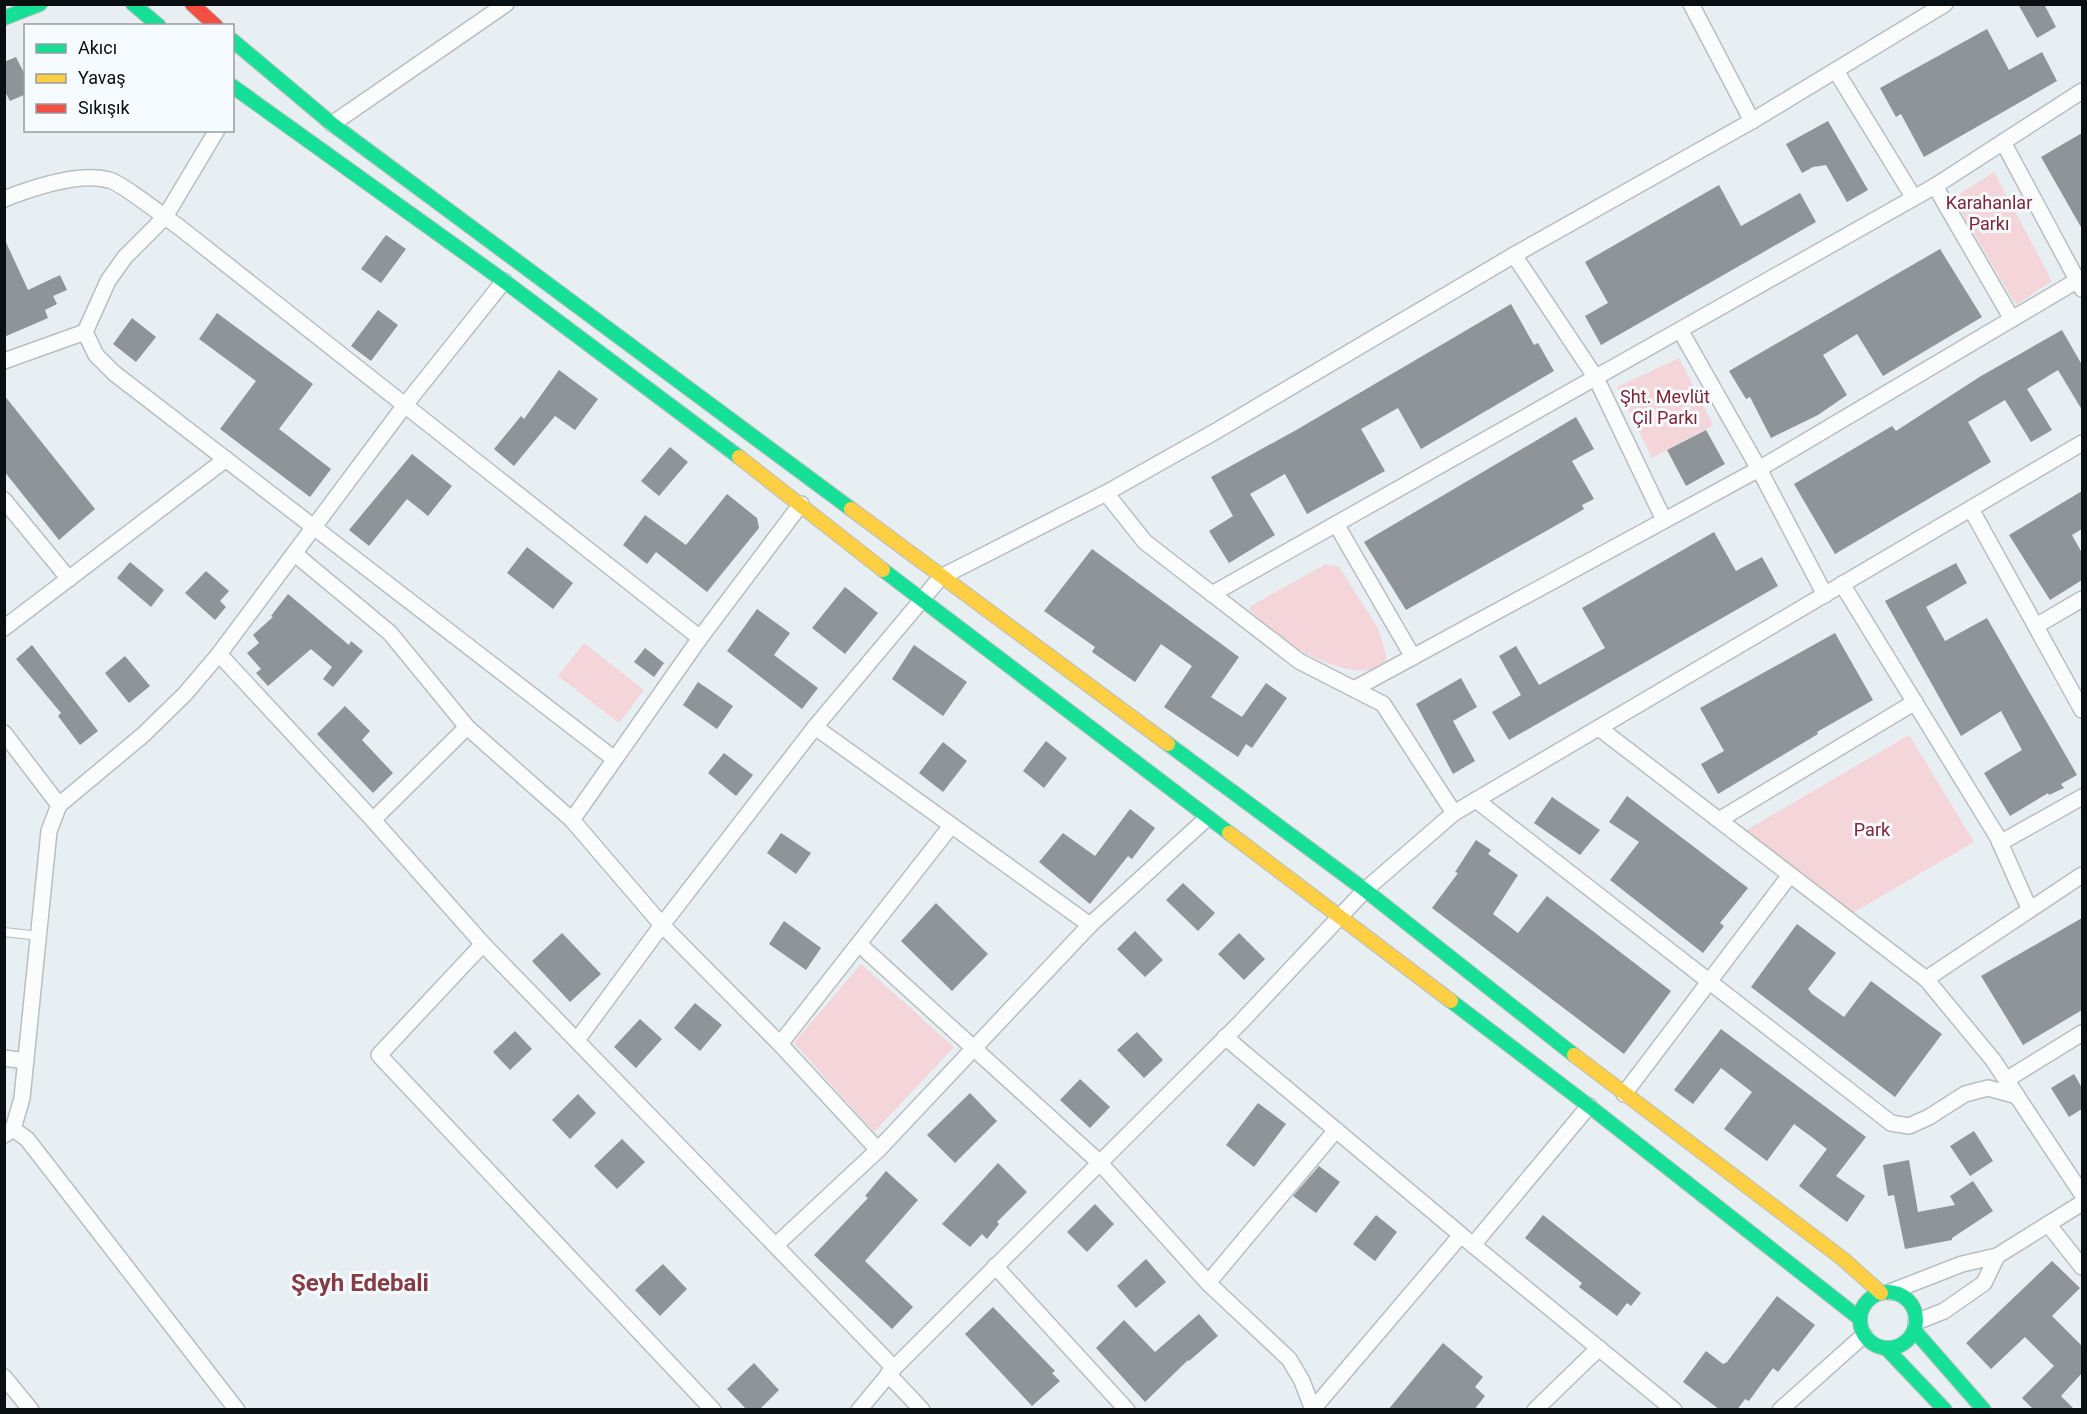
<svg xmlns="http://www.w3.org/2000/svg" width="2087" height="1414" font-family="Roboto,sans-serif">
	<rect width="100%" height="100%" fill="#e7eff3"/>
	<g fill="#f4d6da">
		<polygon points="1994,172 2052,281 2016,305 1953,198"/>
		<polygon points="1679,358 1713,425 1652,458 1617,387"/>
		<path d="M1326,564l13,3 39,61 9,30c-14,28 -71,2 -91,-10 -17,-10 -33,-26 -47,-39l3,-4z"/>
		<polygon points="584,643 644,690 619,723 558,676"/>
		<polygon points="1909,735 1974,842 1851,914 1743,832"/>
		<polygon points="861,964 954,1047 874,1132 794,1043"/>
	</g>
	<g fill="#8e9497">
		<polygon points="2018,4 2044,4 2056,27 2037,38"/>
		<polygon points="1987,29 2009,70 2042,52 2057,81 1924,157 1901,114 1896,117 1880,88"/>
		<polygon points="16,57 26,77 26,94 10,101 4,90 4,62"/>
		<polygon points="1828,121 1868,190 1847,202 1826,165 1813,167 1802,173 1786,144"/>
		<polygon points="2082,133 2082,229 2041,157"/>
		<polygon points="1719,185 1741,226 1800,193 1816,222 1601,345 1585,316 1608,303 1585,262"/>
		<polygon points="386,235 406,249 381,283 361,269"/>
		<polygon points="4,238 28,290 60,275 67,290 53,296 57,304 45,310 48,318 4,337"/>
		<polygon points="1940,249 1982,317 1883,376 1857,334 1823,355 1847,395 1818,415 1771,438 1750,397 1746,399 1729,371"/>
		<polygon points="1511,304 1534,345 1538,343 1554,371 1421,449 1398,408 1361,429 1385,471 1307,514 1285,474 1250,494 1275,535 1229,563 1209,531 1233,516 1211,477 1298,429"/>
		<polygon points="378,310 398,325 371,361 351,346"/>
		<polygon points="217,313 313,384 279,429 331,469 310,497 220,429 256,381 199,339"/>
		<polygon points="132,318 156,337 136,362 113,344"/>
		<polygon points="2062,330 2082,365 2082,410 2058,370 2027,389 2052,430 2031,442 2005,400 1968,422 1991,462 1835,554 1794,484 1892,426 1896,431 1981,376"/>
		<polygon points="559,370 598,399 575,430 555,416 514,466 494,449 521,416 524,419"/>
		<polygon points="4,395 95,509 59,540 4,471"/>
		<polygon points="1576,417 1594,449 1572,461 1594,499 1582,505 1584,509 1562,522 1406,610 1364,542"/>
		<polygon points="1706,430 1725,464 1686,486 1667,450"/>
		<polygon points="670,447 688,462 659,496 641,481"/>
		<polygon points="412,454 452,486 428,516 407,499 369,546 349,530"/>
		<polygon points="2082,491 2082,529 2072,535 2082,553 2082,580 2050,600 2009,535"/>
		<polygon points="727,494 757,518 759,528 707,592 656,552 647,564 623,545 645,515 686,545"/>
		<polygon points="1714,532 1736,571 1762,557 1778,586 1509,740 1492,712 1521,695 1499,656 1516,646 1539,685 1605,648 1582,608"/>
		<polygon points="527,547 573,583 553,609 507,573"/>
		<polygon points="1092,549 1239,657 1211,697 1242,717 1266,683 1287,698 1252,748 1246,744 1238,757 1164,707 1192,666 1161,644 1135,682 1092,652 1095,647 1044,611"/>
		<polygon points="130,562 164,590 151,607 117,578"/>
		<polygon points="1956,563 1967,583 1926,607 1945,641 1987,618 2077,775 2061,784 2064,788 2049,795 2048,793 2010,816 1984,773 2022,750 2001,711 1961,736 1885,601"/>
		<polygon points="206,571 229,591 220,601 226,607 215,620 185,593"/>
		<polygon points="845,587 878,613 845,654 812,628"/>
		<polygon points="288,594 349,645 351,641 363,651 333,687 323,679 332,667 311,649 268,686 256,673 261,669 247,653 259,643 253,635 273,617 271,616"/>
		<polygon points="757,609 790,633 774,655 818,688 802,709 727,651"/>
		<polygon points="1835,633 1873,700 1817,732 1818,734 1718,794 1701,764 1724,751 1700,708"/>
		<polygon points="32,645 98,731 80,745 58,716 61,713 16,659"/>
		<polygon points="914,645 967,682 943,716 892,679"/>
		<polygon points="645,648 664,663 654,677 634,662"/>
		<polygon points="125,656 150,686 129,703 105,673"/>
		<polygon points="1461,678 1477,707 1453,721 1475,761 1453,774 1416,704"/>
		<polygon points="698,682 733,706 717,729 683,705"/>
		<polygon points="345,706 370,731 362,740 393,773 373,793 317,734"/>
		<polygon points="1046,741 1067,758 1044,788 1023,771"/>
		<polygon points="943,742 967,761 943,792 919,773"/>
		<polygon points="724,753 753,775 736,796 708,773"/>
		<polygon points="1627,796 1748,888 1720,923 1724,926 1703,953 1610,880 1639,842 1609,822"/>
		<polygon points="1552,797 1600,830 1580,855 1534,823"/>
		<polygon points="1130,809 1155,828 1132,859 1128,856 1090,904 1039,862 1063,833 1095,856"/>
		<polygon points="781,833 811,853 796,874 767,853"/>
		<polygon points="1476,840 1491,850 1488,854 1518,875 1493,914 1518,933 1547,896 1671,991 1624,1054 1432,908 1458,873 1455,872"/>
		<polygon points="1183,883 1215,913 1198,931 1166,900"/>
		<polygon points="936,903 988,954 952,991 901,941"/>
		<polygon points="2082,918 2082,1010 2023,1045 1981,976"/>
		<polygon points="784,921 821,948 806,970 769,944"/>
		<polygon points="1797,924 1836,953 1808,989 1812,994 1844,1017 1871,981 1942,1034 1895,1097 1751,987"/>
		<polygon points="1135,931 1163,960 1145,977 1117,949"/>
		<polygon points="562,933 601,974 570,1002 532,961"/>
		<polygon points="1239,933 1265,959 1244,980 1218,954"/>
		<polygon points="695,1003 722,1025 700,1051 674,1028"/>
		<polygon points="640,1019 662,1039 636,1068 614,1047"/>
		<polygon points="1721,1029 1866,1137 1836,1176 1865,1196 1847,1222 1799,1186 1827,1149 1813,1138 1794,1124 1767,1161 1724,1129 1752,1092 1721,1068 1693,1104 1674,1090"/>
		<polygon points="515,1031 532,1049 510,1070 493,1052"/>
		<polygon points="1137,1032 1163,1060 1144,1078 1117,1050"/>
		<polygon points="2074,1074 2082,1088 2082,1109 2069,1117 2051,1088"/>
		<polygon points="1080,1079 1110,1107 1090,1128 1060,1100"/>
		<polygon points="970,1093 997,1121 955,1163 927,1135"/>
		<polygon points="578,1094 596,1113 570,1139 552,1120"/>
		<polygon points="1258,1103 1286,1124 1254,1167 1226,1145"/>
		<polygon points="1974,1131 1993,1161 1970,1176 1950,1146"/>
		<polygon points="622,1139 645,1162 617,1189 594,1166"/>
		<polygon points="1909,1160 1918,1212 1955,1205 1950,1196 1973,1181 1993,1211 1952,1238 1952,1240 1905,1249 1894,1195 1888,1196 1883,1165"/>
		<polygon points="998,1163 1027,1192 997,1222 999,1224 987,1239 982,1234 970,1247 942,1224"/>
		<polygon points="1319,1166 1340,1182 1316,1213 1293,1196"/>
		<polygon points="886,1171 918,1200 865,1261 913,1307 892,1329 814,1255 868,1198 865,1196"/>
		<polygon points="1095,1204 1114,1224 1087,1252 1067,1232"/>
		<polygon points="1376,1215 1397,1232 1375,1261 1353,1244"/>
		<polygon points="1543,1215 1641,1293 1631,1306 1627,1303 1617,1316 1579,1287 1582,1283 1525,1238"/>
		<polygon points="1146,1259 1166,1282 1136,1308 1117,1286"/>
		<polygon points="2052,1261 2080,1288 2052,1316 2082,1346 2082,1373 2061,1396 2075,1410 2034,1410 2022,1398 2054,1366 2025,1337 1991,1369 1966,1343"/>
		<polygon points="663,1264 687,1289 660,1316 635,1290"/>
		<polygon points="1777,1296 1815,1325 1778,1372 1773,1368 1749,1401 1745,1399 1737,1410 1720,1410 1683,1382 1706,1351 1723,1364 1727,1362"/>
		<polygon points="993,1307 1055,1371 1052,1373 1060,1381 1032,1406 965,1334"/>
		<polygon points="1199,1314 1218,1336 1189,1361 1188,1360 1145,1402 1096,1348 1124,1320 1155,1352"/>
		<polygon points="1443,1343 1483,1377 1475,1387 1485,1396 1474,1410 1388,1410"/>
		<polygon points="754,1363 779,1390 759,1410 747,1410 727,1389"/>
	</g>
	<g fill="none" stroke-linecap="round" stroke-linejoin="round">
		<defs>
			<polyline id="lane" points="4,932 40,936"/>
			<g id="street">
				<polyline points="1691,4 1752,121"/>
				<polyline points="1836,71 1914,198"/>
				<polyline points="332,124 506,4"/>
				<polyline points="217,130 165,217 125,257 108,281 85,332 96,355 114,373 613,758"/>
				<polyline points="2003,142 2082,289"/>
				<polyline points="1935,186 2012,319"/>
				<path d="M4,199c28,-11 75,-27 105,-19 11,2 57,38 70,47l521,411"/>
				<polyline points="1514,255 1596,378 1664,520"/>
				<polyline points="1680,330 1759,469 1825,595"/>
				<polyline points="4,361 85,332"/>
				<polyline points="1106,493 1145,542 1299,661 1383,704 1454,813"/>
				<polyline points="4,500 69,579"/>
				<polyline points="1971,509 2082,710"/>
				<polyline points="1336,524 1413,657"/>
				<polyline points="295,554 390,633 467,727 572,820 662,925 780,1044 878,1150"/>
				<polyline points="1842,584 1997,836 2029,908"/>
				<polyline points="1212,594 1935,186 2082,91"/>
				<polyline points="2036,626 2082,599"/>
				<polyline points="4,628 226,459"/>
				<polyline points="219,654 373,820 483,944 894,1368"/>
				<polyline points="1354,689 1759,469 2078,280"/>
				<polyline points="815,727 1090,925"/>
				<polyline points="1599,728 1926,979 1993,1060 2082,1194"/>
				<polyline points="4,733 59,805"/>
				<polyline points="1476,800 1891,1123 1909,1126 1929,1117 1965,1094 1988,1088 2017,1096"/>
				<polyline points="373,820 467,727"/>
				<polyline points="572,820 700,638 801,504"/>
				<polyline points="1719,820 1915,702"/>
				<polyline points="2000,843 2082,797"/>
				<polyline points="483,944 379,1055 713,1410"/>
				<polyline points="859,944 1100,1163 1208,1283 1289,1359 1302,1381 1313,1410"/>
				<polyline points="1926,979 2082,875"/>
				<polyline points="1225,1037 1473,1245 1674,1410"/>
				<polyline points="577,1040 662,925 815,727 941,577 1106,493 1218,430 1514,255 1752,121 1945,4"/>
				<polyline points="780,1044 951,826"/>
				<polyline points="4,1058 26,1061"/>
				<polyline points="2006,1080 2082,1033"/>
				<polyline points="1624,1094 1790,875"/>
				<polyline points="13,1129 27,1139 237,1410"/>
				<polyline points="4,1135 13,1129 22,1098 49,831 59,805 143,735 185,694 219,654 405,405 504,281"/>
				<polyline points="2048,1224 2082,1267"/>
				<polyline points="776,1245 878,1150 1090,925 1206,819"/>
				<polyline points="1473,1245 1589,1106"/>
				<polyline points="995,1266 1127,1410"/>
				<polyline points="1208,1283 1336,1130"/>
				<polyline points="1890,1292 1962,1264 1997,1256 2082,1203"/>
				<polyline points="1916,1322 1944,1311 1984,1283 1997,1256"/>
				<polyline points="888,1374 922,1410"/>
				<polyline points="4,1377 31,1410"/>
				<polyline points="1313,1409 1461,1235"/>
				<polyline points="859,1410 894,1368 1241,1022 1365,890 1454,813 2082,443"/>
				<polyline points="1535,1410 1599,1348"/>
				<polyline points="1780,1410 1864,1335"/>
			</g>
			<g id="fast">
				<polyline points="133,4 159,26"/>
				<polyline points="4,18 40,4"/>
				<polyline points="232,40 332,124 851,509"/>
				<polyline points="232,86 504,281 739,457"/>
				<polyline points="883,570 1229,833"/>
				<polyline points="1168,744 1365,890 1574,1055"/>
				<polyline points="1451,1001 1589,1106 1859,1318"/>
				<circle cx="1888" cy="1320" r="28"/>
				<polyline points="1914,1330 1984,1410"/>
				<polyline points="1886,1348 1945,1410"/>
			</g>
			<g id="slow">
				<polyline points="739,457 883,570"/>
				<polyline points="851,509 1168,744"/>
				<polyline points="1229,833 1451,1001"/>
				<polyline points="1574,1055 1843,1259 1881,1293"/>
			</g>
			<polyline id="jam" points="192,4 216,26"/>
		</defs>
		<use href="#lane" stroke="#b8bec1" stroke-width="10"/>
		<use href="#street" stroke="#b8bec1" stroke-width="18"/>
		<use href="#fast" stroke="#b8bec1" stroke-width="16"/>
		<use href="#slow" stroke="#b8bec1" stroke-width="16"/>
		<use href="#jam" stroke="#b8bec1" stroke-width="16"/>
		<use href="#lane" stroke="#fbfdfd" stroke-width="8"/>
		<use href="#street" stroke="#fbfdfd" stroke-width="15"/>
		<use href="#fast" stroke="#16e098" stroke-width="14"/>
		<use href="#slow" stroke="#ffcf43" stroke-width="14"/>
		<use href="#jam" stroke="#f24e42" stroke-width="14"/>
	</g>
	<g text-anchor="middle" dominant-baseline="central" stroke-width="6" stroke-linejoin="round" paint-order="stroke">
		<g font-size="18" fill="#802736" stroke="#f6fbff">
			<text x="1989" y="202">Karahanlar<tspan x="1989" dy="21">Parkı</tspan></text>
			<text x="1665" y="396">Şht. Mevlüt<tspan x="1665" dy="21">Çil Parkı</tspan></text>
			<text x="1872" y="829">Park</text>
		</g>
		<g font-size="24" font-weight="bold" fill="#853c45" stroke="#f6fbff">
			<text x="360" y="1283">Şeyh Edebali</text>
		</g>
	</g>
	<rect width="2087" height="1414" fill="none" stroke="#090e11" stroke-width="12"/>
	<rect x="24" y="24" width="210" height="108" fill="#f6fbff" stroke="#979ca0" stroke-width="1.5"/>
	<rect x="36" y="44" width="30" height="9" fill="#16e098" stroke="#979ca0" stroke-width="1.5"/>
	<text x="78" y="54" font-size="18" fill="#090e11">Akıcı</text>
	<rect x="36" y="74" width="30" height="9" fill="#ffcf43" stroke="#979ca0" stroke-width="1.5"/>
	<text x="78" y="84" font-size="18" fill="#090e11">Yavaş</text>
	<rect x="36" y="104" width="30" height="9" fill="#f24e42" stroke="#979ca0" stroke-width="1.5"/>
	<text x="78" y="114" font-size="18" fill="#090e11">Sıkışık</text>
</svg>
